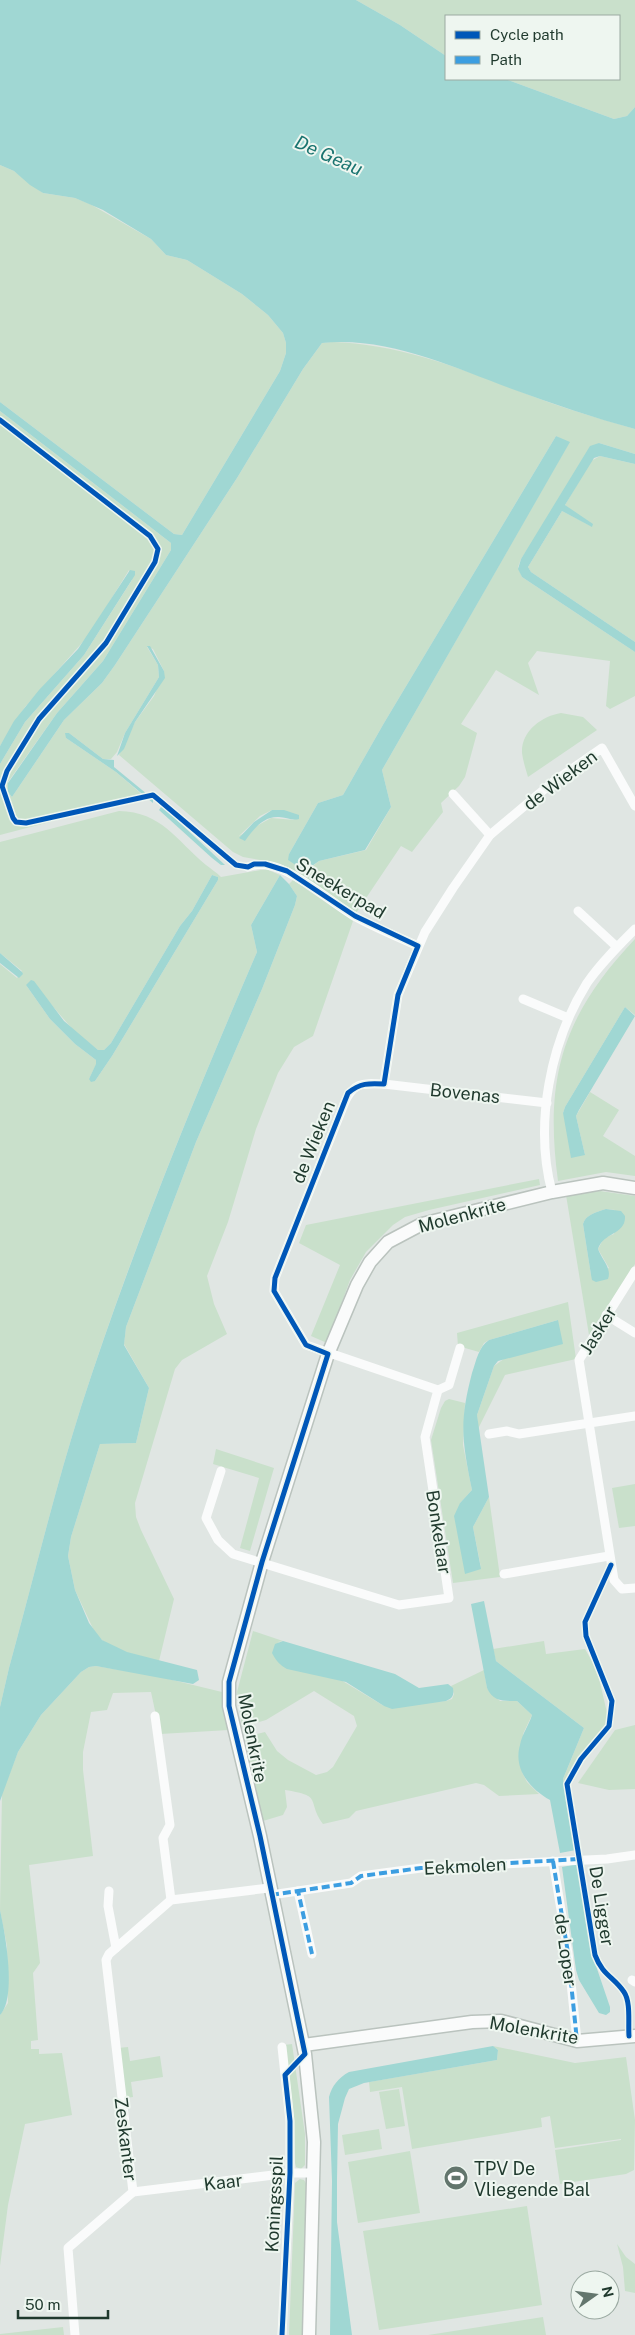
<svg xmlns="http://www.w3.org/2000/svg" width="635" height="2335" font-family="'Public Sans',sans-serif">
	<rect width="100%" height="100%" fill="#e0e6e3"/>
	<g fill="#c9e0cb" fill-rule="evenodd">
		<polygon points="356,0 635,0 635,107 627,116 614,119 505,79 619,79 619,16 446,16 446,56 400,25"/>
		<polygon points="0,165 14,171 43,193 75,198 90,204 151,239 166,255 187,260 242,294 268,315 283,333 286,343 286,353 280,371 182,535 174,534 0,402"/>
		<path d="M332,342c76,2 146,34 216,60 28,10 58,18 87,27v25l-36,-11 -78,116 -3,8 4,10 113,75v44l-25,13 -4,-3 4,-45 -73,-10 -9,12 11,32 -43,-25 -35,54 16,9 -12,44 -6,9 -18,17 2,9 -31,40 -11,-6 -45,67 -84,-51 -29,-5 -10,-5 -114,-97 16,-33 19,-26 10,-25 -11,-22 -6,-2 11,18 1,12 -34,56 -8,19 -6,7h-8l-34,-26 -3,5 50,34 29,25 -145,38v-71l25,-42 59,-67 48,-75 -3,-10 -40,65 -64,72 -25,39v-335l171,132v7l-68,111 -46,52 -49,69v10l4,5 52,-77 38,-37 13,-18 122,-187 66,-109 19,-26zM556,436l13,7 -187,327 9,37 -25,43 -47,11 -10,8 -20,-15 29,-51 25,-8 41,-72zM272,810l23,10 -24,-2 -32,18 21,-20z"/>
		<polygon points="600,456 635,464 635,642 531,572 528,567 562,511 591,526 565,505 591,461"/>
		<path d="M561,713l22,4 14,13 -69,47c-2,-7 -5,-16 -6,-24 -1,-22 20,-37 39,-40z"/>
		<path d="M119,811c43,1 57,29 87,54 5,4 10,7 15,12l45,-8 14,6 -29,50 6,27c-64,149 -126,299 -176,455 -27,85 -48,174 -72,261l-9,39v-743l17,14 5,-7 -22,-18v-111zM212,875l6,2v3l-106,176 -17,25 -6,-2 8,-16 -1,-3 -21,-16 -25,-25 -24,-34 18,11 30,35 24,19h6l7,-7 69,-117 12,-15z"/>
		<path d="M293,880l60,41 -40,115 -19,11 -16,26 -22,56 -28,93 -21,54 7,28 13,30 -45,26 -7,9 -40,134 1,14 5,13 33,69 -15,62c-21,-5 -46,-10 -63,-26l-21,-45 -7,-34 3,-19 29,-93 36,-1 13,-55 -25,-44 2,-17 70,-185 66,-153 33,-84 2,-9 -8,-12z"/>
		<path d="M635,939v76l-10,-8 -60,100 -2,6 22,42 -9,-39 14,-24 29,18 -16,26 32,20v20l-29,-4 -48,9c-14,-104 5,-166 77,-242z"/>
		<polygon points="539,1179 540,1185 429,1210 405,1217 393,1225 366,1252 350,1280 327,1343 311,1336 340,1265 299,1243 306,1225"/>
		<path d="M600,1191l35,5v68l-46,71 -23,-140zM606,1209l9,1 -1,24 -10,4 -6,11 11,19 -18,7 -8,-51c3,-10 14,-12 23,-15z"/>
		<polygon points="568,1302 576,1359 505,1375 478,1429 477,1415 494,1366 558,1320 489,1340 484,1343 479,1352 458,1346 457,1333"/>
		<polygon points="449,1399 465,1403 463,1445 472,1490 460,1503 481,1568 473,1527 489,1497 500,1577 453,1583 431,1440 441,1408 445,1401"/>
		<polygon points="216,1449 274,1468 250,1551 240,1548 259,1478 213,1464"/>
		<polygon points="635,1484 635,1526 619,1528 612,1488"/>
		<path d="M253,1631l30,10 -5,1 106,64 62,-5 6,-2 2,-5 -3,-8 33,-16 3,18 13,13h17l15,14 -9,19 -1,38 5,10 12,12 -40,2 -15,-11 -8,-2 -120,28 -7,7 -26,6c-17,-24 1,-28 -38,-34l2,17 -4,8 -20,6 -18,-84 20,-5 12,19 11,9 28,15 11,-3 6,-5 24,-41 -3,-10 -40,-25 -48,29 -24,7 -5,-35z"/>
		<polygon points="544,1641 546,1654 585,1649 597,1670 608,1717 602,1732 578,1758 565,1787 563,1779 584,1728 496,1661 493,1649"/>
		<polygon points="96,1666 156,1676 222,1692 229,1730 160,1734 151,1692 113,1693 107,1710 91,1712 83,1752 83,1770 93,1856 29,1865 40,1963 33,1973 38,2040 31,2041 31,2049 39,2049 39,2054 62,2053 72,2115 25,2124 8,2205 0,2266 0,2015 8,2003 7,1946 0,1910 2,1793 18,1752 41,1715 81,1672 89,1667"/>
		<polygon points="635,1725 635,1789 609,1790 578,1783 615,1730"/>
		<polygon points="292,2044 305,2134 305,2165 301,2169 296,2167 295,2163 294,2122 284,2045"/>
		<polygon points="493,2046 575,2063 626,2057 635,2120 634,2170 626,2174 560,2184 555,2150 621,2140 621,2139 555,2148 550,2116 541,2118 542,2127 412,2149 402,2087 370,2092 369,2082 497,2060 498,2050"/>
		<polygon points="128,2047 130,2061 160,2056 163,2077 131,2082 133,2097 126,2098 118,2048"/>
		<polygon points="399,2089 405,2126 386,2129 379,2092"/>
		<polygon points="379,2129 382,2149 345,2155 342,2135"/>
		<polygon points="410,2151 420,2213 358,2223 348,2162"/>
		<polygon points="300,2179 304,2180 308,2187 303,2335 289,2335 295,2183"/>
		<polygon points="527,2206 542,2305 379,2330 363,2231"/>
		<polygon points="617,2244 626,2257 635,2264 635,2293 625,2291 623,2267"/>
		<polygon points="543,2317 546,2335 428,2335"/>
		<polygon points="63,2327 64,2335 0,2335 0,2334"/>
	</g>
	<g fill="#a0d7d3">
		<path d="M0,0h356l44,25 46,31v23h59l109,40 13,-3 8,-9v322c-41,-11 -82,-25 -123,-40 -59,-22 -125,-53 -190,-46l-19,26 -66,109 -122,187 -13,18 -38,37 -52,77 -4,-5v-9l49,-70 46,-52 68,-111v-7l-171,-132v-9l174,132 8,1 98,-164 6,-18v-10l-3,-10 -15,-18 -26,-21 -55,-34 -21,-5 -15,-16 -48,-29 -28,-12 -32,-5 -13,-8 -16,-14 -14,-6z"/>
		<polygon points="556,436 570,442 382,770 391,807 365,850 319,861 305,871 288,860 289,854 318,803 343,795 384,723"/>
		<polygon points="599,443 635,454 635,464 600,456 594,458 565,505 593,524 592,527 562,511 528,567 531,572 635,642 635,652 522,577 518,569 521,559 590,446"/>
		<polygon points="130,570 135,571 135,575 84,655 25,722 0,764 0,746 14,721 39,690 78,649"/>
		<polygon points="147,646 150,646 164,671 165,678 135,722 124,749 117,756 125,733 159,677 158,665"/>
		<polygon points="65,733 69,733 103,759 114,760 114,767 153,799 153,803 116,772 66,738"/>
		<polygon points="161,807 165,809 225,865 221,865 212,858 159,810"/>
		<path d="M272,810h12l15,5v4c-7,2 -13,-2 -20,-2 -16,-1 -25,12 -34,24l-6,-3 15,-16z"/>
		<polygon points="212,875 218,877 218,880 112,1056 95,1081 91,1082 89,1079 96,1064 96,1060 75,1044 50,1019 26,985 31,980 34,981 64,1021 98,1050 104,1050 111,1043 180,926 192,911"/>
		<path d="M280,875l9,9 8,12 -2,9 -33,84 -66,153 -70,185 -2,18 25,43 -13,55 -36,1 -29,93 -3,19 7,34 14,33 13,17 25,12 70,18 2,10 -6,4 -97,-18 -7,1 -8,5 -40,43 -23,37 -18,49v-94l9,-39c24,-87 45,-176 72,-261 50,-155 112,-306 176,-455l-6,-27z"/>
		<polygon points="0,953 22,972 23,974 19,978 0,963"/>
		<polygon points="625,1007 635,1016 579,1110 576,1116 585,1155 571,1158 563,1113 565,1107"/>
		<path d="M606,1209l15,2 4,5c1,19 -22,16 -27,33 4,11 14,19 10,30l-12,3 -4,-2 -1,-5 -8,-51c3,-10 14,-12 23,-15z"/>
		<path d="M558,1320l5,24 -65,17 -4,5 -17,49 12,82 -16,30 8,42 -16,5 -11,-58 6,-13 12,-13c-10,-50 -13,-67 0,-117 4,-12 7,-27 17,-33z"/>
		<path d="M484,1601l12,60 88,67 -21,51 13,71 -16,3 -10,-53c-20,-11 -37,-31 -30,-55 2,-11 9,-20 12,-30l-15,-14c-13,0 -24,1 -30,-13l-16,-84z"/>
		<path d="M283,1641l112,33 24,14 29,-4 5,4c1,7 0,10 -7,13l-54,8 -8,-3 -38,-24 -59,-13c-7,-4 -11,-8 -15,-16l3,-9z"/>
		<polygon points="578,1864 593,1957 610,2007 610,2012 606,2015 599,2013 579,1980 576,1970 562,1867"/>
		<path d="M0,1910c5,23 17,87 0,105z"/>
		<path d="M493,2046l5,4 -1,10 -133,23 -15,6 -4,9 -7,26 -1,56v42l15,113h-22l2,-154 -3,-84c3,-11 9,-19 20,-25z"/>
	</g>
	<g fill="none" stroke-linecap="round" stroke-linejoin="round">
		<defs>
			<g id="secondary">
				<polyline points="304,2045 472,2022 501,2021 577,2041 635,2036"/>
				<polyline points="309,2335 314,2142 305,2054 260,1836 229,1706 229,1682 262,1562 328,1354 357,1285 370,1262 388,1242 422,1224 552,1192 603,1183 635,1188"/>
			</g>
		</defs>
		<use href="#secondary" stroke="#bac3be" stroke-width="15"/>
		<g stroke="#fafbfb" stroke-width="9">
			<polyline points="453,794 490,835"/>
			<path d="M248,867c32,-14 80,35 108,50 20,11 42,20 62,29"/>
			<polyline points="578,911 617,947"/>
			<polyline points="523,999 568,1018"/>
			<polyline points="384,1084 398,995 425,932 453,888 490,835 553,782 602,748 635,806"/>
			<path d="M552,1192c-18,-67 -2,-150 35,-209 13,-19 31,-37 48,-54"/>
			<polyline points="635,1271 579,1360 614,1580 622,1589 635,1588"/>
			<polyline points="606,1315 635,1333"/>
			<polyline points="438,1390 449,1385 460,1348"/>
			<polyline points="489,1434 507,1431 519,1434 635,1416"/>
			<path d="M221,1471l-15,47 12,22 15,14 166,51 50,-7 -24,-161 13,-47 -132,-45 -32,-54 1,-13 69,-174c9,-22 18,-21 40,-20l163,19"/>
			<polyline points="504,1574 609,1556"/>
			<polyline points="155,1716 170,1825 163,1838 171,1900"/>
			<polyline points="553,1861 568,1953 577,2041"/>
			<polyline points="109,1891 108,1906 116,1948"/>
			<polyline points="298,1891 351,1883 361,1876 421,1868 607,1859 635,1855"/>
			<polyline points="271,1895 298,1891 312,1954"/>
			<polyline points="632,1980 635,1982"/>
			<polyline points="133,2192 290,2173 314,2173"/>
			<polyline points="75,2335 68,2248 133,2192 106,1960 109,1954 171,1900 269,1888"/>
			<polyline points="282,2335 290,2173 290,2121 282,2047"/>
		</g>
		<use href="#secondary" stroke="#fafbfb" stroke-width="12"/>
		<g stroke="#3c9ee1" stroke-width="4" stroke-dasharray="8 4" stroke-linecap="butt">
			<polyline points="553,1861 568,1953 577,2041"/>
			<polyline points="298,1891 351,1883 361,1876 421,1868 580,1859"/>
			<polyline points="271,1895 298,1891 312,1954"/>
		</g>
		<defs>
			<g id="cycleway">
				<path d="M0,420l150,116 8,13 -3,13 -49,81 -67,76 -32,52 -5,15 11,32 3,4 10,1 127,-28 83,70 12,2 6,-3h11l22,7 68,45 63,30 -20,49 -14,89c-15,-1 -24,-1 -36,9l-73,185 -1,13 32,54 22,9 -66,208 -33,120v24l31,130 45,218 -20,21 5,46v52l-8,162"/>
				<path d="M611,1565l-26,57 1,14 26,65 -3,25 -28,33 -14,25 28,171c8,21 18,21 29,37 7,10 4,32 5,44"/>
			</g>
		</defs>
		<use href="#cycleway" stroke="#eef6f0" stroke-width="8"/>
		<use href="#cycleway" stroke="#0057b8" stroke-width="5"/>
	</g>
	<defs>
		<symbol id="stadium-disc" viewBox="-11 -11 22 22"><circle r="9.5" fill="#63766d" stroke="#eef6f0"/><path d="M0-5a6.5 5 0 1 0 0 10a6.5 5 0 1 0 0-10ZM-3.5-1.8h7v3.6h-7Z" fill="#fff"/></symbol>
	</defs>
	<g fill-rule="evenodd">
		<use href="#stadium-disc" x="442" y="2164" width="28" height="28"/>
	</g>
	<g text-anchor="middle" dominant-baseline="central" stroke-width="4" stroke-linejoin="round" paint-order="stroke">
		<g font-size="18" fill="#1f392d" stroke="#eef6f0">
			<text transform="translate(560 780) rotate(-37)">de Wieken</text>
			<text transform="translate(341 888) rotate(31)">Sneekerpad</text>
			<text transform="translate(465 1093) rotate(6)">Bovenas</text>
			<text transform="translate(313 1142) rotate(-68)">de Wieken</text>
			<text transform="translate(462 1215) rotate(-15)">Molenkrite</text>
			<text transform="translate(598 1330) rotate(-58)">Jasker</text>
			<text transform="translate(439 1532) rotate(81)">Bonkelaar</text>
			<text transform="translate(253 1738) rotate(79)">Molenkrite</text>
			<text transform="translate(465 1866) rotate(-3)">Eekmolen</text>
			<text transform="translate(602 1906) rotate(81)">De Ligger</text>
			<text transform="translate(566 1950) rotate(82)">de Loper</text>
			<text transform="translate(534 2030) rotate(10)">Molenkrite</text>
			<text transform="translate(126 2139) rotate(83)">Zeskanter</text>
			<text transform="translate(223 2182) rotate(-7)">Kaar</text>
			<text transform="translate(274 2204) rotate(-87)">Koningsspil</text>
		</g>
		<g font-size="18" fill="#1f392d" stroke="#eef6f0" text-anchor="start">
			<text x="474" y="2168">TPV De<tspan x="474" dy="21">Vliegende Bal</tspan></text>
		</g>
		<g font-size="19" font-style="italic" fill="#1a7470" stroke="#eef6f0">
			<text transform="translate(329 155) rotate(24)">De Geau</text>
		</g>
	</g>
	<rect x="445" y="15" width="175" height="65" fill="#eef6f0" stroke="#9baaa2"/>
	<rect x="455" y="31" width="25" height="8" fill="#0057b8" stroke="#9baaa2"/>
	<text x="490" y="40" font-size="15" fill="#1f392d">Cycle path</text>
	<rect x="455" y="56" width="25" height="8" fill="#3c9ee1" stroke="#9baaa2"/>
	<text x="490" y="65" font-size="15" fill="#1f392d">Path</text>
	<g transform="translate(595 2295) rotate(76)"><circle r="24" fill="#eef6f0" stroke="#9baaa2"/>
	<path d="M0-4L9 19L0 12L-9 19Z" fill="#63766d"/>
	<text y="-8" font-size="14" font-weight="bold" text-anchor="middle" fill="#1f392d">N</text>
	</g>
	<path d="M18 2310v8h90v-8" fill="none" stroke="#1f392d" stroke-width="2.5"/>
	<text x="25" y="2310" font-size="15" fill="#1f392d" stroke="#eef6f0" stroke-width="4" paint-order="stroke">50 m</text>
</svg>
